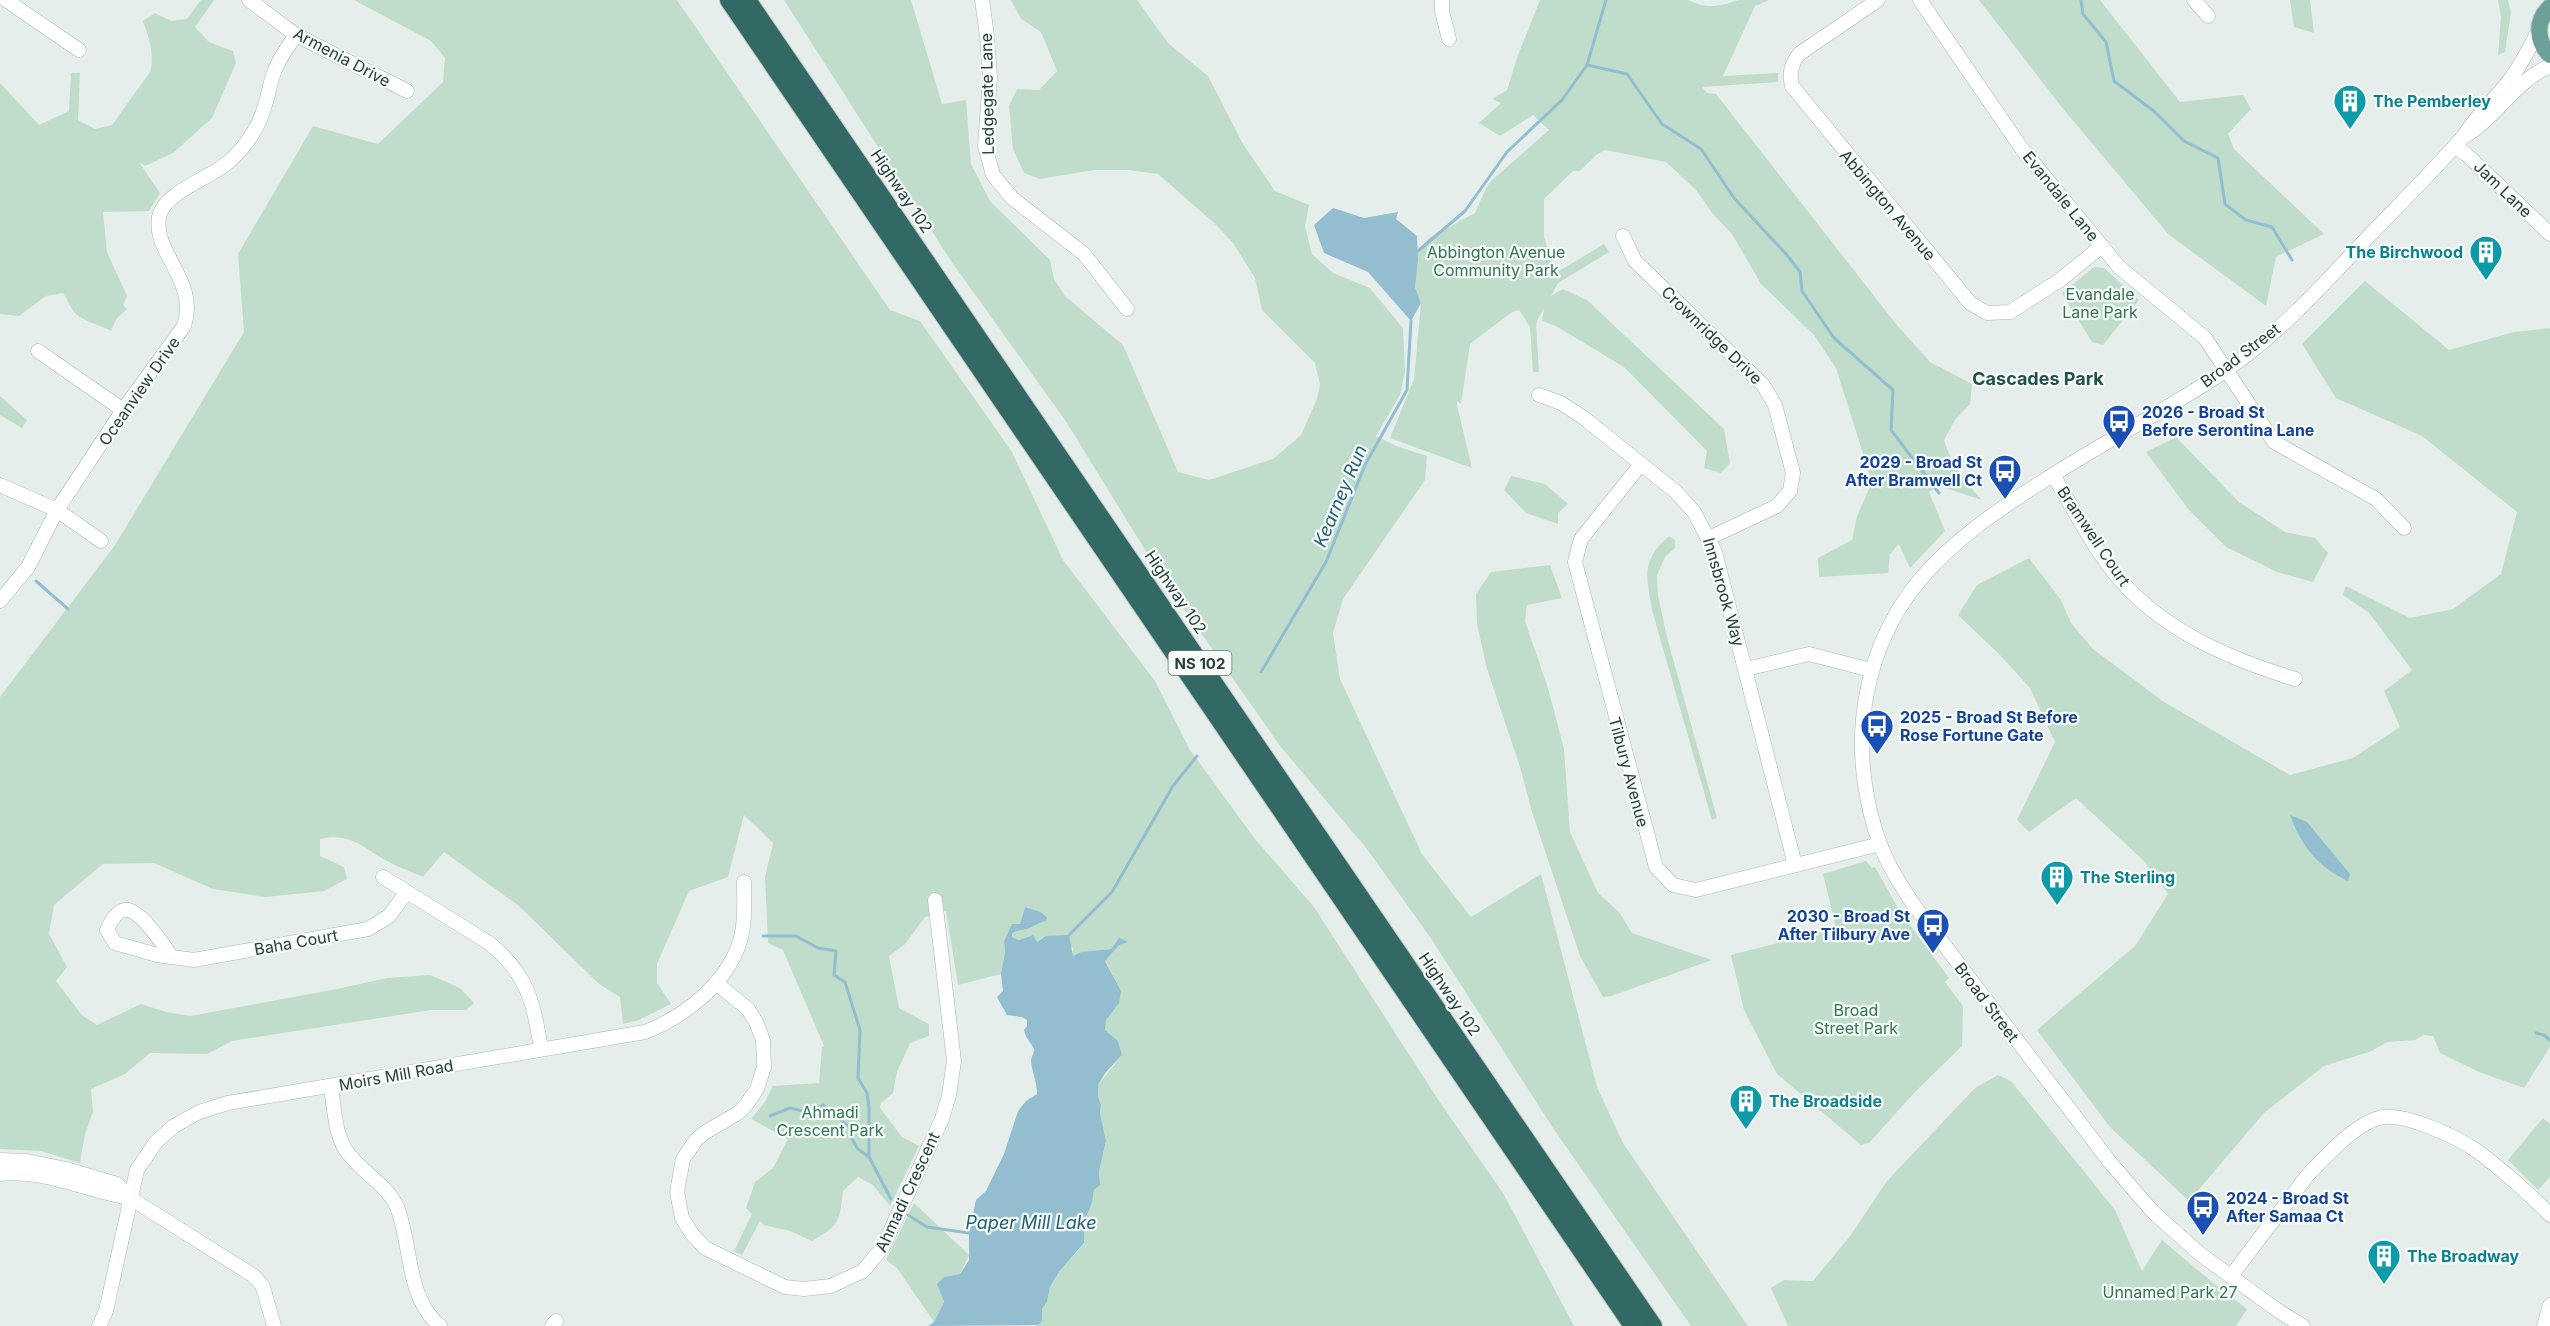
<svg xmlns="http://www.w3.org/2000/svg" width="2550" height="1326" font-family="Inter,sans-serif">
	<rect width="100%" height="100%" fill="#e6eeeb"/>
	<g fill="#c0ddcb">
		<path d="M201,0h13l-19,27 14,15 24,9 3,12 -24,55 -39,35 -28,13 -6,-4 21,31 -11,18 -46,1 4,40 20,44 -4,9 4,4 -10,9 -6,13c-11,-7 -25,-8 -35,-17 -5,-5 -9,-15 -13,-21l-17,3 -27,20 -19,-2v-231l39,42 30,-14 2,-38h9l-2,47 17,9 17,-4 38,-53c5,-17 -1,-34 -7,-51l12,-8 16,8 16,-2z"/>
		<path d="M354,0h323l213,310 30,11 92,131 51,108 92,121 35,69 65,89 59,68 125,194 64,92 71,133h-538l6,-5v-12l5,-7 3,-15 9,-15 25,-28 1,-24 7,-17 2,-13 6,-5 -1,-13 7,-31 -6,-28 1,-8 -3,-8v-12l24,-30 -4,-14 -13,-11v-10l16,-29 -16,-31 14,-15 8,-3h-11l-5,7 -30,3 -8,4v-8l-31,-10 -5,4 -4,-7 -14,5 -7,-3v-5l6,-3h8l17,-14 -18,-8 -5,17 -16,18 1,9 -4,23 -43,11 -12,-74 -21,6 -20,27 -16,12 10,52 30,16v12l-19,7 -13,29 -4,21 -12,10 -1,5 22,29 17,9 -29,60 -17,-21 -15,-8 -15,14c-4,33 -3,33 -31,50l-22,-10 -26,-6 -4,-4 -18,34 -8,-4 18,-37 -6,-6 9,-26 18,-14 15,-29 -37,-20 14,-17 8,-16 46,-3 3,-36 2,-1 -41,-96 -15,-7 -3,-66 8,-34 -29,-28 -16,62 -39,14 -32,73v19l14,21 -32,16 -16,4 -3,-27 -21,-13 -80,-78 -75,-54 -21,25c-11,-5 -23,-9 -34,-15 -26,-13 -37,-30 -69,-23v17l24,11 3,12 -23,12 -59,6 -52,-8 -59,-26 -51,1 -49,41 -5,29 18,33 -11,14 26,34 15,10 44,-21 25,8 24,4 147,-27 50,-11 43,-3 30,13 14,15 -8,7h-35l-199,31 -25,13 -57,-1 -25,21 -34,15 2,23 -8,22 -5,29 -39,-12 -41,-2v-452l115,-152 129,-213 -6,-78 75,-128 65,18 65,-62 2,-24 -14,-17z"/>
		<polygon points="784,0 911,0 942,104 966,100 971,164 990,201 1050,260 1054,279 1065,296 1123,345 1178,472 1209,480 1273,459 1301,435 1317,399 1320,385 1315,363 1262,310 1255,278 1233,243 1214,223 1158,174 1128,170 1094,170 1040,179 1024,173 1013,149 1009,106 1017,89 1039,90 1057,71 1041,32 1021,19 1011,0 1137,0 1168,43 1208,76 1243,144 1275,191 1309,205 1305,226 1312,254 1333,273 1370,288 1403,328 1405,371 1400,395 1376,436 1396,446 1427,456 1425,480 1343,599 1333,633 1340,679 1422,854 1471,917 1541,874 1597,1087 1623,1143 1748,1326 1691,1326 1555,1131 1430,937 1367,849 1280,746 1163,579 1065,420 951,261"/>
		<path d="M1540,0h148c21,10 31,6 51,0 8,0 21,0 30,0l-14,6 -32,70 55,-3v9l-76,5 5,6 9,1 180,230 34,38 42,22 -2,20 -15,16 -11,20c6,22 22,43 38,60l-43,-14 -10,6 16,39 -35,37 -11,-24 -9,10 -2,19 -69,4 -1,-19 34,-18 5,-24 15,-34 -36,-114 -22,-33 -53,-51 -29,-50 -19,-20 -17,-24 -30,-28 -61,-12 -9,5 -16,16h-7l-29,28v38l12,36 48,-29 5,8 -51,31 -7,13 12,-7 24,11 137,129 6,34 -9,10 -17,-5 3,-17 -83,-84 -68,-41 -14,-5 2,-13 -8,15 3,49h-6l-3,-45 -11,-17 -7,2 -42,32 -9,60 -4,-3v4l15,63 -82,-30 24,-59 7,-76 -6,-16 3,-36 11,-13 46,-25 11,-25 5,-7 58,-51 -16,-15 -33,21 -21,-13 22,-20 -9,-4 15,-9 11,-35z"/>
		<polygon points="1979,0 2100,0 2180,102 2243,95 2251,109 2228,134 2234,149 2324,234 2276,257 2266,306 2168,234 2060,105"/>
		<polygon points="2290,0 2310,0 2314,33 2294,27"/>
		<polygon points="2498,0 2508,0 2511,13 2505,52 2498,55 2501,17"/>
		<polygon points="2094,267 2104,268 2139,300 2103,345 2092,342 2062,293"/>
		<polygon points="2365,281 2449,350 2514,332 2550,328 2550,1047 2524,1088 2479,1072 2440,1053 2433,1036 2424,1035 2415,1040 2387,1042 2372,1051 2324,1066 2264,1113 2189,1201 2110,1127 2037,1030 2135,946 2168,894 2145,862 2076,798 2029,832 2017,820 2055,742 2030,688 2000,655 1958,615 1977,585 2029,558 2061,600 2071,623 2093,649 2164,702 2290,775 2353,758 2400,727 2384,691 2412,670 2369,613 2343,595 2346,586 2410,618 2453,609 2501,574 2517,512 2422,436 2336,398 2302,344"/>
		<polygon points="0,396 27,420 22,428 0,415"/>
		<polygon points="2176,437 2239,502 2285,532 2315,538 2328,553 2313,582 2277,572 2226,547 2189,510 2146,452"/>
		<polygon points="1511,476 1545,484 1568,504 1558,513 1558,524 1526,513 1504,490"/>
		<path d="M1669,536l6,4v8l-10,9 -8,18 1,21 10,45 49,177 -5,2 -60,-210c-6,-35 -11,-49 17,-74z"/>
		<polygon points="1550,565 1562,598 1527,605 1525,621 1548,688 1564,749 1570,832 1598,893 1619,912 1632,933 1712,960 1611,996 1603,997 1580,956 1532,812 1520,767 1487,669 1477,624 1476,594 1491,572"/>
		<polygon points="1866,861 1872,868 1875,867 1899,910 1949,978 1945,982 1963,1006 1962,1046 1914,1093 1869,1143 1861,1145 1777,1074 1744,1010 1731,955 1836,928 1823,874"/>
		<polygon points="1998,1075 2011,1081 2115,1210 2142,1271 2162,1240 2212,1282 2247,1309 2236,1326 1788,1326 1771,1288 1784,1280 1813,1281 1851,1235 1887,1181 1975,1088"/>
		<polygon points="2543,1118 2550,1124 2550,1177 2538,1190 2508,1160"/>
		<polygon points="914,1203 969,1255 960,1274 950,1276 939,1289 944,1302 934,1322 897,1268 886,1260"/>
	</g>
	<g fill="#92becf">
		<polygon points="1333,208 1364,218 1398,212 1396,219 1417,236 1418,260 1415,287 1421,303 1411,321 1368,272 1324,253 1314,225"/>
		<path d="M2290,815l17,7 43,52 -2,7c-29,-13 -47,-35 -58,-66z"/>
		<path d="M1025,907l15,5 7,5 -1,4c-8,1 -12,6 -19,8 -6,1 -9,1 -15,4v4l7,3 14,-5 4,7 9,-6 23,-1 4,21 8,-4 30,-3 8,-11 9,4 -9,3 -14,16 16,30 -2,12 -13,17 -1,10 13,11 4,14 -16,17 -8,13v12l3,8 -1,8 6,28 -7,31 1,13 -6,5 -2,13 -7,17 -1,23 -25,29 -9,15 -3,15 -5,7v12l-4,4 -110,1 6,-4 10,-20 -7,-18 7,-7 16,-3 9,-14v-27l7,-33 10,-9 18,-37 14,-43 8,-10 11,-7c0,-13 -5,-21 -6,-33 0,-5 5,-9 2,-14 -4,-7 -7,-8 -9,-17l3,-4v-6l-5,-3 -15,-2 -10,-18 6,-6 -2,-17 4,-23 -1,-9 8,-18h8z"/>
	</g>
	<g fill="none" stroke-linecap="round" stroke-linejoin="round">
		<g stroke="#92becf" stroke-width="3">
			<polyline points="2081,0 2083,14 2106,42 2114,81 2155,112 2184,141 2218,158 2225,204 2246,220 2272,227 2292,260"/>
			<polyline points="1587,65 1627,74 1662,124 1701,149 1734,198 1787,255 1800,272 1802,291 1834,338 1893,390 1891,430 1939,493"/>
			<polyline points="1418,251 1465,211 1507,152 1562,100 1587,65 1606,0"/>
			<polyline points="36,581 68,609"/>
			<polyline points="1261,672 1326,562 1365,465 1407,390 1411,321"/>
			<polyline points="1069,935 1112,892 1173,786 1197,756"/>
			<polyline points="763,936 796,936 818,948 836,951 834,975 845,982 860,1030 858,1078 867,1093 869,1107 869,1157"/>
			<polyline points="2536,1033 2544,1035 2550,1040"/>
			<polyline points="770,1116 790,1108 812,1113 823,1105 849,1127 852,1139 858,1149 869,1157 891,1199"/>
			<polyline points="908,1215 927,1227 969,1233"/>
		</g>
		<defs>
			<g id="minor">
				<polyline points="6,0 79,50"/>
				<polyline points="249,0 296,35 407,91"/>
				<polyline points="982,0 987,36 990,77 985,146 993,175 1012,198 1084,254 1127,309"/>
				<polyline points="1442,0 1442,11 1449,39"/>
				<path d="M1878,0l-79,54c-8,11 -10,18 -7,32l178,217 17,10 23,-1 50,-32 42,-34"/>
				<polyline points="1920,0 2022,149 2119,267 2205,338 2274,442 2376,499 2404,528"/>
				<polyline points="2194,0 2208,16"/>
				<path d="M2465,136c32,-19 51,-56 85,-70"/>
				<polyline points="2455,147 2466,154 2550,234"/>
				<polyline points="1623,236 1635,261 1763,385 1775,405 1793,473 1790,491 1777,506 1709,538"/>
				<polyline points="38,351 123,410"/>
				<polyline points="1539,395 1561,403 1584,418 1676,492 1694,512 1715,552 1795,865"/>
				<polyline points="1641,464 1581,539 1575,562 1656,867 1673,885 1696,890 1880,844"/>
				<path d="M2053,475c22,36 42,77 70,108 45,50 110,77 172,96"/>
				<polyline points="0,485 57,510 101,541"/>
				<path d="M0,601l28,-34 29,-57 66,-100 61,-84c15,-45 -31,-72 -25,-109 5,-26 54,-39 73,-58 15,-14 28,-34 33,-54 4,-11 5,-24 10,-35 5,-13 13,-24 21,-35"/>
				<polyline points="1746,669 1809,654 1871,670"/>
				<path d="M383,877l106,66c39,31 44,59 52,105"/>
				<path d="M170,955c-6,-11 -14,-20 -22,-30 -18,-20 -29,-22 -41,5l8,13 42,12 37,5 174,-31 21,-13 18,-24"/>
				<polyline points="716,983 748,1009 756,1022 763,1040 764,1067 757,1089 746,1105 738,1113 704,1133 696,1140 683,1159 677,1192 682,1218 692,1234 705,1248 785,1287 804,1289 831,1286 863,1271 883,1247 942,1119 949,1095 954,1061 935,900"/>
				<path d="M331,1087c3,20 4,45 14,62 14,22 41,34 52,58 15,38 9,91 43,119"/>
				<polyline points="0,1160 27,1161 66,1169 117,1184 130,1198 254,1276 263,1287 274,1326"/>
				<path d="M0,1174c47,-5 85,17 130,24"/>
				<path d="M2231,1276l76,-100c17,-18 48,-52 72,-58 23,-7 78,19 98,33 21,15 56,46 73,64"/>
				<path d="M99,1326l7,-15 31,-141 19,-28 18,-16 25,-14 29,-9 417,-71c39,-15 78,-46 93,-85 8,-21 6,-44 6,-65"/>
				<polyline points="552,1326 556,1321"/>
				<path d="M2303,1326l-23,-14 -80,-58 -47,-42 -44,-51 -196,-257c-12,-19 -25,-38 -33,-60 -14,-38 -21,-84 -17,-125 12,-119 83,-176 177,-236 60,-39 125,-72 185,-112 54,-37 99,-87 143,-134 32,-33 65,-66 95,-100 13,-21 30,-36 45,-55 13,-16 22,-35 31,-53"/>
				<polyline points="2544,1326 2550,1305"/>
			</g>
			<path id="major" d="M2550,7c-15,14 -14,34 0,48"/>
			<g id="highway">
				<polyline points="729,0 1633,1326"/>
				<polyline points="747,0 1653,1326"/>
			</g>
		</defs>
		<use href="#minor" stroke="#a8b6b3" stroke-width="15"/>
		<use href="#major" stroke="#c2c9c8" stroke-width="18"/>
		<use href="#highway" stroke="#c2c9c8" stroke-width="20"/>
		<use href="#minor" stroke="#fff" stroke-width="14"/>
		<use href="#major" stroke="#6da099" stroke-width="16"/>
		<use href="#highway" stroke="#336964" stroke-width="18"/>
	</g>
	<defs>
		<symbol id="building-pin" viewBox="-11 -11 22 30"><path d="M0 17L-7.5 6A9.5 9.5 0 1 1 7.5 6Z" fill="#0f9aa8" stroke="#f6faf9"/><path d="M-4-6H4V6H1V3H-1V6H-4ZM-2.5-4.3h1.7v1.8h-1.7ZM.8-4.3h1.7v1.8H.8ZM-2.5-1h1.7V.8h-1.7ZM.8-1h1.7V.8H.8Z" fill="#fff"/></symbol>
		<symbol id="bus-pin" viewBox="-11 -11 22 30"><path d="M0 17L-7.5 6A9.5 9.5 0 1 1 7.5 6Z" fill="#1a4fb4" stroke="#f6faf9"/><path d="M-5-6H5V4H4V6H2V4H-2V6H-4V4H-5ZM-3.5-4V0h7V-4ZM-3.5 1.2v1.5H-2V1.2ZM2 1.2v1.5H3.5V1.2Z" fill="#fff"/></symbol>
	</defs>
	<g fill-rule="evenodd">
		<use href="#building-pin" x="2331" y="82" width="38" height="52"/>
		<use href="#building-pin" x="2467" y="233" width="38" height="52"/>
		<use href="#bus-pin" x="2100" y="402" width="38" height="52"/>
		<use href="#bus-pin" x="1986" y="452" width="38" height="52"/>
		<use href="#bus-pin" x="1858" y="707" width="38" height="52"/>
		<use href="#building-pin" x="2038" y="858" width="38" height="52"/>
		<use href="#bus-pin" x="1914" y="906" width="38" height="52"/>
		<use href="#building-pin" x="1727" y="1082" width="38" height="52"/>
		<use href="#bus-pin" x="2184" y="1188" width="38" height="52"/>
		<use href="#building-pin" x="2365" y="1237" width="38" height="52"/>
	</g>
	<g text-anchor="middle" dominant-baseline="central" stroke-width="4.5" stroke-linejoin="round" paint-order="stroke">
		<rect fill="#f6faf9" stroke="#647774" stroke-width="1.5" x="1168.5" y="651" width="63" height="24" rx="4.5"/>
		<g font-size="15" font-weight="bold" fill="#253f3b">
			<text x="1200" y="663">NS 102</text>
		</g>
		<g font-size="16" fill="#253f3b" stroke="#f6faf9">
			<text transform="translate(342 57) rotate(28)">Armenia Drive</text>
			<text transform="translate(987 94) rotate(-91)">Ledgegate Lane</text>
			<text transform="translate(2503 189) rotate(44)">Jam Lane</text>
			<text transform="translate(902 191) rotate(56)">Highway 102</text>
			<text transform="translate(2061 196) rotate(51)">Evandale Lane</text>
			<text transform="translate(1888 205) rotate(50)">Abbington Avenue</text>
			<text transform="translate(1712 335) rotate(44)">Crownridge Drive</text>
			<text transform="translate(2240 355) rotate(-37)">Broad Street</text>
			<text transform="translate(139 391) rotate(-55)">Oceanview Drive</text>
			<text transform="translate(2094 536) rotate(56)">Bramwell Court</text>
			<text transform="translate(1176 592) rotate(56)">Highway 102</text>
			<text transform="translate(1724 592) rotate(74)">Innsbrook Way</text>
			<text transform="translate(1629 772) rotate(75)">Tilbury Avenue</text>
			<text transform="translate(296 942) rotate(-10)">Baha Court</text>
			<text transform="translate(1450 994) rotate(56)">Highway 102</text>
			<text transform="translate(1987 1002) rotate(53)">Broad Street</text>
			<text transform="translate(396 1075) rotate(-10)">Moirs Mill Road</text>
			<text transform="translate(907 1192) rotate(-65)">Ahmadi Crescent</text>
		</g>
		<g font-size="16" font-weight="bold" fill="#0d838f" stroke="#f6faf9" text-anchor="start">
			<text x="2373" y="101">The Pemberley</text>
			<text x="2463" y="252" text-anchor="end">The Birchwood</text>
			<text x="2080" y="877">The Sterling</text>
			<text x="1769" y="1101">The Broadside</text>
			<text x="2407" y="1256">The Broadway</text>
		</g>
		<g font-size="16" fill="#327453" stroke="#f6faf9">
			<text x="1496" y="252">Abbington Avenue<tspan x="1496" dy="18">Community Park</tspan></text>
			<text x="2100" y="294">Evandale<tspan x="2100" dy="18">Lane Park</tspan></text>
			<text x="1856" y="1010">Broad<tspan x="1856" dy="18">Street Park</tspan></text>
			<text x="830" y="1112">Ahmadi<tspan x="830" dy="18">Crescent Park</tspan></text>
			<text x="2170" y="1292">Unnamed Park 27</text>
		</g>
		<g font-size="16" font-weight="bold" fill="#164399" stroke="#f6faf9" text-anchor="start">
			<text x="2142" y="412">2026 - Broad St<tspan x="2142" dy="18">Before Serontina Lane</tspan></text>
			<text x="1982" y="462" text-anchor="end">2029 - Broad St<tspan x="1982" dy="18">After Bramwell Ct</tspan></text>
			<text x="1900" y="717">2025 - Broad St Before<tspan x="1900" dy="18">Rose Fortune Gate</tspan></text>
			<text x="1910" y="916" text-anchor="end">2030 - Broad St<tspan x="1910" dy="18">After Tilbury Ave</tspan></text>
			<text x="2226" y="1198">2024 - Broad St<tspan x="2226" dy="18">After Samaa Ct</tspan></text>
		</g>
		<g font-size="18" font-weight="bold" fill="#22504a" stroke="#f6faf9">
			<text x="2038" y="378">Cascades Park</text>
		</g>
		<g font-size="18" font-style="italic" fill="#226078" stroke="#f6faf9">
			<text transform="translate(1340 496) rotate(-67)">Kearney Run</text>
			<text x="1031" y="1222">Paper Mill Lake</text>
		</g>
	</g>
</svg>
